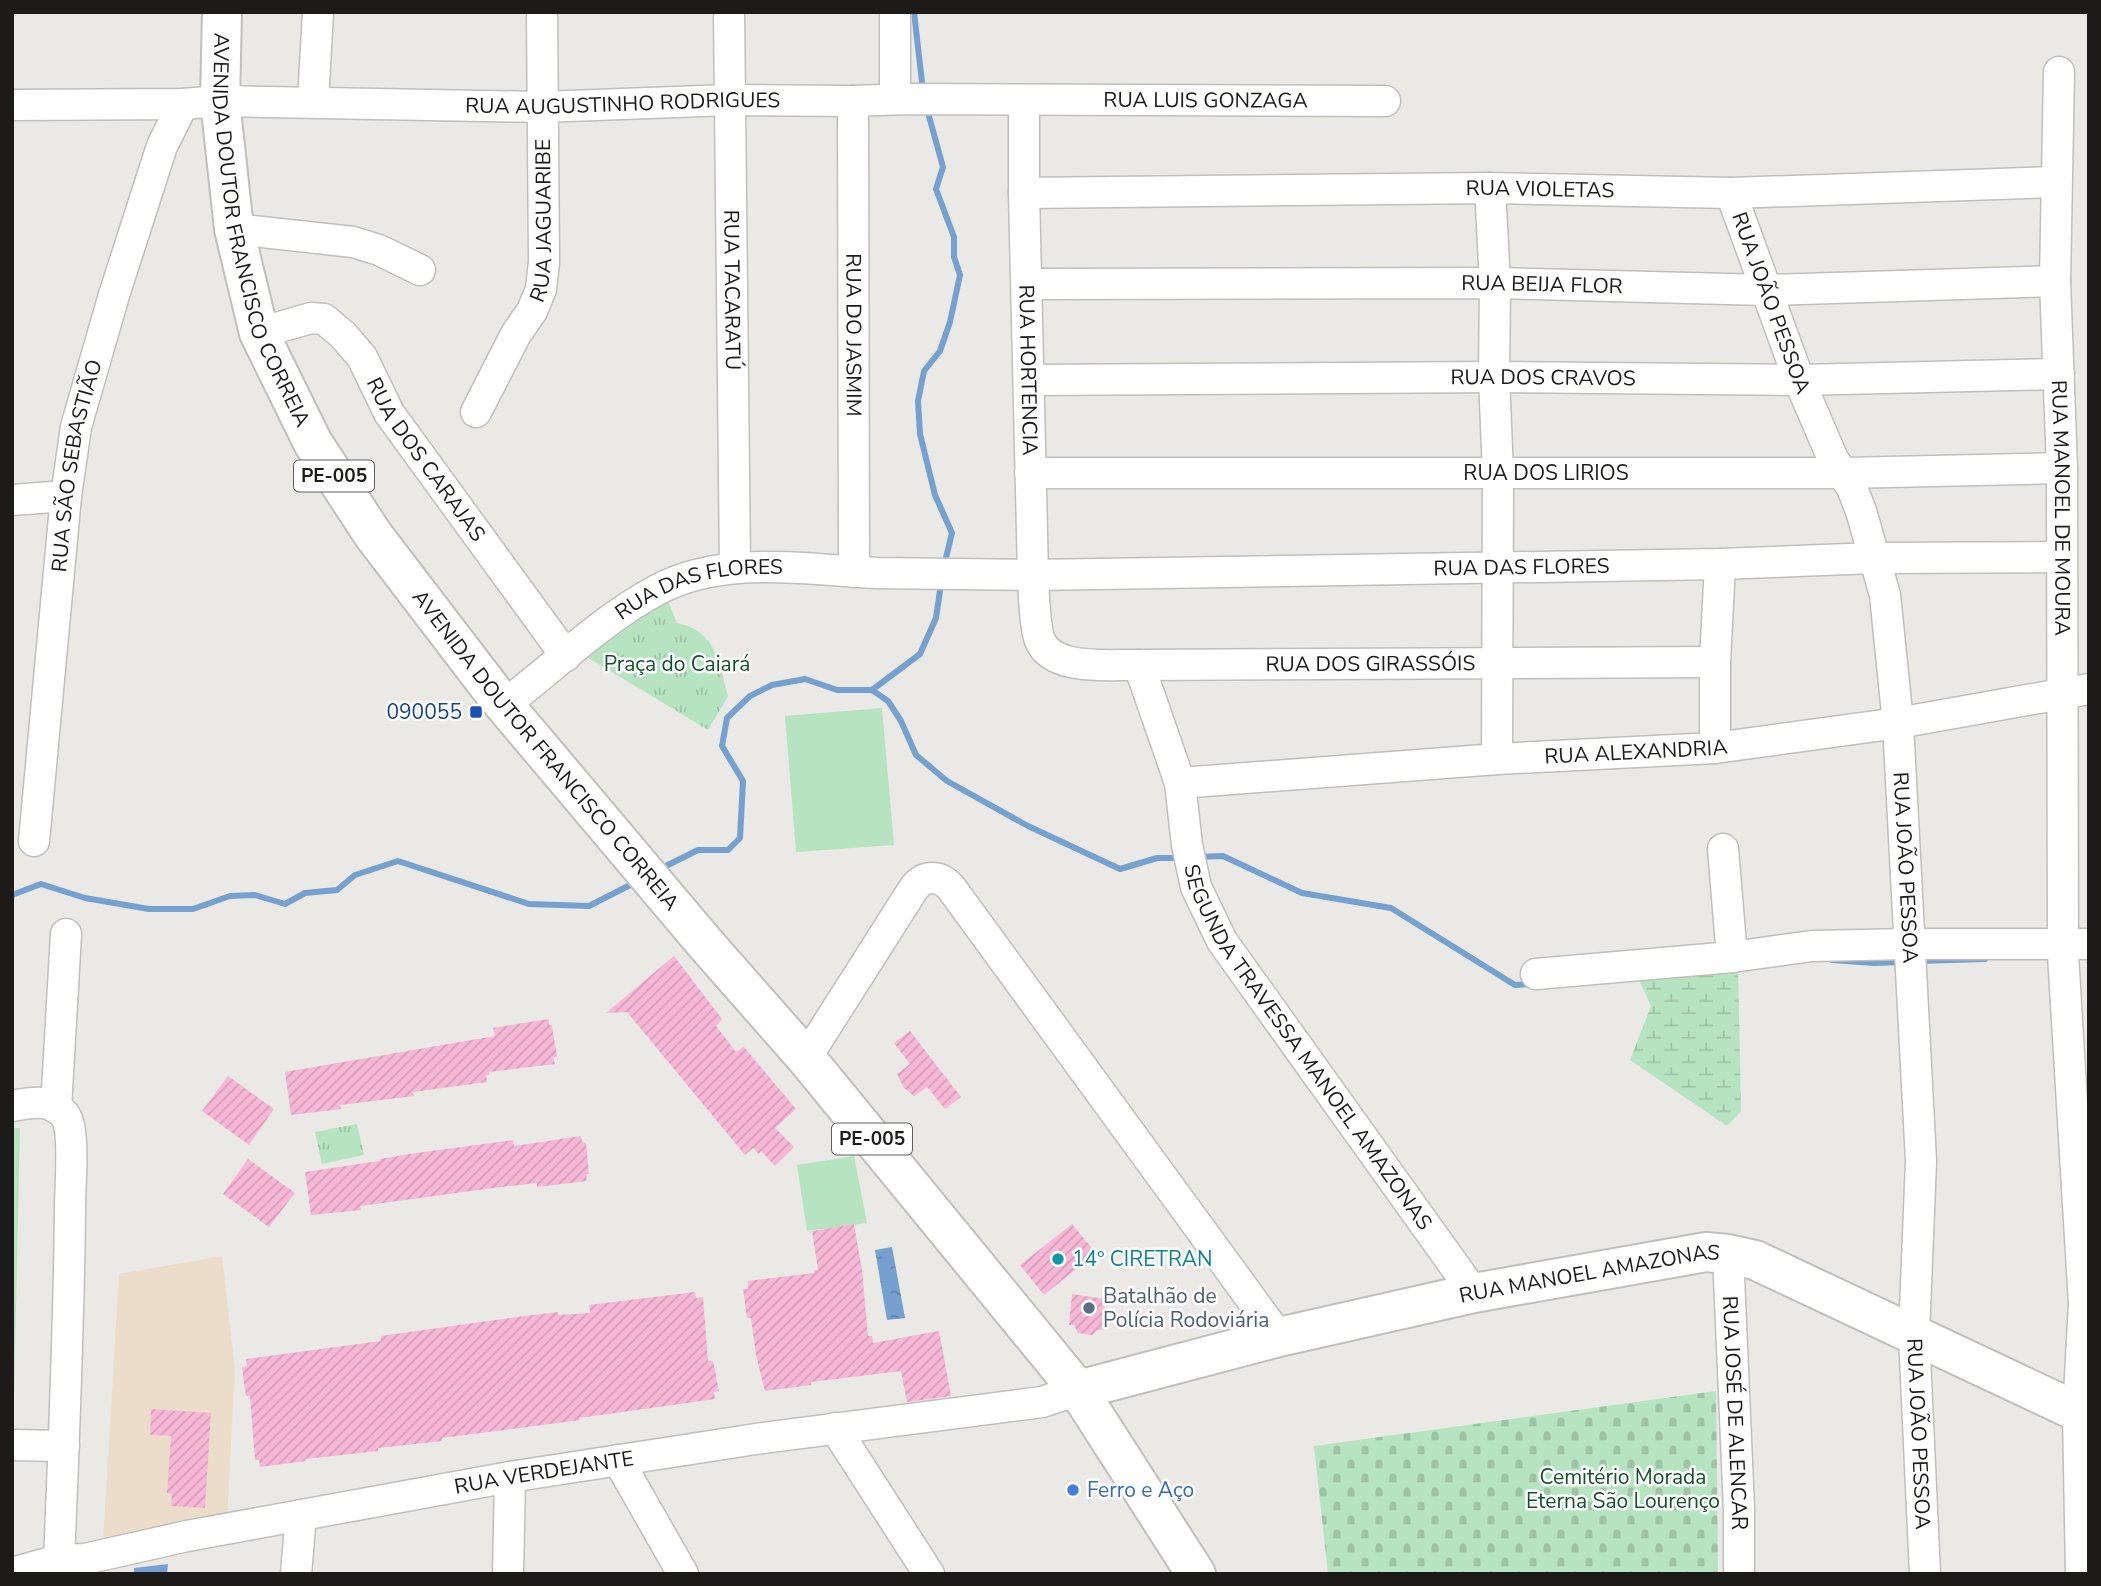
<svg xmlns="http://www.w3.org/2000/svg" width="2101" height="1586" font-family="'Nunito Sans',sans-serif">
	<defs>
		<pattern id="wetland-marsh" width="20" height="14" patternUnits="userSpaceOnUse" patternTransform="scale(1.75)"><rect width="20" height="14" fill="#b6e4c0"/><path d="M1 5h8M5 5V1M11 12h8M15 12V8" fill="none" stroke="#9cc3a4"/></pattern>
		<pattern id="cemetery-stones" width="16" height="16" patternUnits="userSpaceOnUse" patternTransform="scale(1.75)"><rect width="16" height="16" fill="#b6e4c0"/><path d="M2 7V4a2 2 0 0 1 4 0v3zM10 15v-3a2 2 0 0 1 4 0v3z" fill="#9cc3a4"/></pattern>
		<pattern id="park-tufts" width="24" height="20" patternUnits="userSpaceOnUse" patternTransform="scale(1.75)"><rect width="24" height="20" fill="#b6e4c0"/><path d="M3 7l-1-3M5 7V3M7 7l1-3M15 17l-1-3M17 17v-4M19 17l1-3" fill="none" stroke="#9cc3a4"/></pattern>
		<pattern id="water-ripples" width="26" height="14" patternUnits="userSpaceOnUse" patternTransform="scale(1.75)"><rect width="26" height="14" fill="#74a1d0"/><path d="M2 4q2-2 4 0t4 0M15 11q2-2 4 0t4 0" fill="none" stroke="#5e82a8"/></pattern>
		<pattern id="building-hatch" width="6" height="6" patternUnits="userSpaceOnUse" patternTransform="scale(1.75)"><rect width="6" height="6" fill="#f8b7d6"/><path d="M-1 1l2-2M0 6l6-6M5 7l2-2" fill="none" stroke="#d49db7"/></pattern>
	</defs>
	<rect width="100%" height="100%" fill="#eae9e6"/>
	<polygon fill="#ecddca" points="222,1256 235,1369 227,1520 103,1542 119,1274"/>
	<g fill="#b6e4c0">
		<polygon points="882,708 894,845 796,852 785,716"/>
		<polygon points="12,1128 20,1128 13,1441 12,1441"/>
		<polygon points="854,1156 867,1223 807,1231 797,1165"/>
	</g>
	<polygon fill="url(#wetland-marsh)" points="1738,961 1741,1111 1727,1126 1630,1060 1651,1006 1636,973"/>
	<polygon fill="url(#cemetery-stones)" points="1716,1391 1718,1574 1328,1574 1314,1446"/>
	<g fill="url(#park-tufts)">
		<path d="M666,596l11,27c40,8 41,39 51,73l-20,34 -121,-73z"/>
		<polygon points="357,1124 364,1155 322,1164 315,1132"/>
	</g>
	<g fill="url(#water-ripples)">
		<polygon points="892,1247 905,1318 887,1320 875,1250"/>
		<polygon points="168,1564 167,1574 134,1574 134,1568"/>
	</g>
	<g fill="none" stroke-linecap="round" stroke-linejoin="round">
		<g stroke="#74a1d0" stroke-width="6">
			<polyline points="914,12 923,91"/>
			<polyline points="927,109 943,167 936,189 954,237 954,257 960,275 950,322 940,351 924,371 918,401 920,434 935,495 952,533 944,566"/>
			<polyline points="872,690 920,654 936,618 941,584"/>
			<polyline points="1197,857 1223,856 1302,893 1391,908 1515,985 1532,984"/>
			<polyline points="658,870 698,850 728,850 740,838 743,781 722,746 727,718 750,696 772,685 805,679 837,690 872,690 888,701 901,721 916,755 947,781 1028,826 1120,869 1157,858 1182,858"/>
			<polyline points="12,895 41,884 85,898 149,909 193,909 230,896 255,895 285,904 305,893 337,890 355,875 398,861 529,904 589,906 636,882"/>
			<polyline points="1832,960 1874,963 1901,962"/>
			<polyline points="1919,961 1985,959"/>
		</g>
	</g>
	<g fill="url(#building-hatch)">
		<polygon points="674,956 722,1019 716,1026 736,1052 744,1047 796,1109 775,1128 794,1147 775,1166 761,1151 759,1154 753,1148 745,1155 627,1012 606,1013"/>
		<polygon points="549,1019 549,1025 552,1026 557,1057 553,1057 555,1064 489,1072 489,1075 486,1075 487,1082 413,1092 414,1096 340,1105 341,1109 291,1115 285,1072 495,1036 493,1028"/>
		<polygon points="910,1031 961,1097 945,1109 927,1087 914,1096 904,1088 897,1074 910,1064 894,1043"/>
		<polygon points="228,1076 274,1109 249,1145 202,1111"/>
		<polygon points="581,1136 582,1142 586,1143 589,1174 586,1174 587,1181 537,1187 537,1183 501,1187 360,1206 361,1210 311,1215 305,1172 380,1161 380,1159 416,1153 513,1140 514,1146"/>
		<polygon points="248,1159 295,1193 269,1227 223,1194"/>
		<polygon points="854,1224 862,1271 868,1336 872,1336 873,1343 939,1331 951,1396 907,1402 901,1371 811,1382 811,1385 765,1391 756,1355 751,1318 747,1318 743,1289 748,1289 748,1281 814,1273 814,1270 818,1270 812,1231"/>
		<polygon points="1072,1224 1096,1253 1044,1295 1020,1265"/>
		<polygon points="695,1292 696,1298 703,1297 708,1361 713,1361 719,1391 714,1392 715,1399 579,1418 580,1420 442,1438 442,1441 378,1448 378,1451 305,1459 306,1461 260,1467 259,1460 255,1460 250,1396 246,1396 242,1367 247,1366 246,1359 381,1341 381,1336 517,1317 558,1312 558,1315 590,1313 589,1305"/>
		<polygon points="1072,1294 1105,1299 1102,1330 1097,1330 1092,1335 1078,1333 1074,1325 1069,1325"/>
		<polygon points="151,1409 211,1413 205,1508 171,1506 172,1494 167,1493 171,1436 150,1435"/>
	</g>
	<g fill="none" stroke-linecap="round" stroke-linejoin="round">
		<defs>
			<g id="minor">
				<path id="s1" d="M729,12l6,556"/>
				<polyline points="895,12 895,99"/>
				<path id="s2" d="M2059,72l-4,209 7,187 1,486 21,350 -6,108 3,162"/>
				<path id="s3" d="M1024,100v93l9,382c1,19 1,40 5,59 8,39 71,30 101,31l576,-3"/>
				<path id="s4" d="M853,101l1,471"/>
				<polyline points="313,102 318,12"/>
				<path id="s5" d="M12,105l171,-1 37,-3 322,6 187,-7 124,1 56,-2 476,2"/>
				<polyline points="1490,188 1495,283 1494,377 1498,473 1497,759"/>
				<path id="s6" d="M1024,193l466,-5 241,5 325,-11"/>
				<path id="s7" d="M1731,193l68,187 34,79 19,29 9,23 24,84 13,128 23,438 -7,174 11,239"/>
				<polyline points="234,229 353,242 379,250 420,270"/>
				<path id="s8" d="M1028,284l467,-1 272,7 288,-9"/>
				<path id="s9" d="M259,333l52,-15 13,1 19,16 19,22 27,56 177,243"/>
				<path id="s10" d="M1029,380l465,-3 305,3 260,-6"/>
				<path id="s11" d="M476,412l40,-78 16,-23 9,-22 3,-27 -2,-250"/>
				<path id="s12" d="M1030,473h814l218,-5"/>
				<polyline points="12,500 66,496"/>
				<path id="s13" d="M1139,665l41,118 7,62 9,42 26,54 252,352"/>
				<path id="s14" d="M504,705c50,-38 97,-85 153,-115 68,-36 149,-20 221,-17 52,1 103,1 155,2l687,-11 155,-6 186,-1"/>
				<polyline points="1715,748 1715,662 1720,564"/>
				<path id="s15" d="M1180,783l317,-24 218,-11 183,-25 191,-34"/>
				<path id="s16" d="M34,841l32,-345 10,-69 38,-132 48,-149 21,-42"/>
				<polyline points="1723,849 1732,957"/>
				<polyline points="1536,974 1732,957 1812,946 1909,944 2089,944"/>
				<path d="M806,1058l108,-170c11,-14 27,-13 38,1l327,448"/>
				<path d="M12,1106c19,-4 42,-8 54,11 9,15 4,71 4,90 -1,118 -6,235 -11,353"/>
				<polyline points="56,1108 66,934"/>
				<path id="s17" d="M1728,1254l11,255v65"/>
				<polyline points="835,1428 929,1574"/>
				<polyline points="12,1445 64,1446"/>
				<polyline points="618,1460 683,1574"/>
				<path id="s18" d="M12,1573l47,-13 26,-1 102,-23 323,-59 246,-38 286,-37 36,-12"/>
				<polyline points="296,1574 301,1515"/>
				<polyline points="508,1574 510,1477"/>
			</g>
			<g id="major">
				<path id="s19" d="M222,12l-2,89 14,128 25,104 54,110 61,93 120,157 210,249 102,116 272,332 118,184"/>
				<path id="s20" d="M1078,1390l201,-53 195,-44 232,-41 22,2 27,6 323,152h11"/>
			</g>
		</defs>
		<use href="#minor" stroke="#c0bfbc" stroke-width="33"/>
		<use href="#major" stroke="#c0bfbc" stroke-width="42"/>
		<use href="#minor" stroke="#fff" stroke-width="30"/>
		<use href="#major" stroke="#fff" stroke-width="38"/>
	</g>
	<rect fill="#1a4fb4" stroke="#fff" stroke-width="2.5" x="469" y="705" width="14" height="14" rx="3.5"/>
	<circle fill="#0f9aa8" stroke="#fff" stroke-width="2.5" cx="1058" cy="1259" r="7"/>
	<circle fill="#5c6f8a" stroke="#fff" stroke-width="2.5" cx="1089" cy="1308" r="7"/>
	<circle fill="#3f7fe0" stroke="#fff" stroke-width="2.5" cx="1073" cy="1490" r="7"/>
	<g text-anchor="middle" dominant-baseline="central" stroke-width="5" stroke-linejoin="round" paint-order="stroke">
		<g fill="#fff" stroke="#605f5f" stroke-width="2">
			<rect x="294" y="460.5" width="80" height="31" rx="5"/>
			<rect x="832" y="1123.5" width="80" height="31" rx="5"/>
		</g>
		<g font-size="19" font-weight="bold" fill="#1c1b1a">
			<text x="334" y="476">PE-005</text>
			<text x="872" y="1139">PE-005</text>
		</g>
		<g font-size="21" fill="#1c1b1a" stroke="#fff">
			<text stroke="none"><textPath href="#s5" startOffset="1194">RUA LUIS GONZAGA</textPath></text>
			<text stroke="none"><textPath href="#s5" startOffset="611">RUA AUGUSTINHO RODRIGUES</textPath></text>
			<text stroke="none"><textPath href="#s6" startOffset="516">RUA VIOLETAS</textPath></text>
			<text stroke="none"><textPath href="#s11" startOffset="208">RUA JAGUARIBE</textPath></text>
			<text stroke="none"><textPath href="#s19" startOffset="224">AVENIDA DOUTOR FRANCISCO CORREIA</textPath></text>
			<text stroke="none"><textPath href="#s8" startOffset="514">RUA BEIJA FLOR</textPath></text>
			<text stroke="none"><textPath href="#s1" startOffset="278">RUA TACARATÚ</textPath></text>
			<text stroke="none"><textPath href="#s7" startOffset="117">RUA JOÃO PESSOA</textPath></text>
			<text stroke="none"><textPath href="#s4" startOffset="234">RUA DO JASMIM</textPath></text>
			<text stroke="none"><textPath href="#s3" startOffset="270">RUA HORTENCIA</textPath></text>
			<text stroke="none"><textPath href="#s10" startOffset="514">RUA DOS CRAVOS</textPath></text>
			<text stroke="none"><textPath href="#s9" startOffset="242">RUA DOS CARAJAS</textPath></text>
			<text stroke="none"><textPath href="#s16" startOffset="378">RUA SÃO SEBASTIÃO</textPath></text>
			<text stroke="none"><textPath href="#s12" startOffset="516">RUA DOS LIRIOS</textPath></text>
			<text stroke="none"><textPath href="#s2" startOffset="436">RUA MANOEL DE MOURA</textPath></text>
			<text stroke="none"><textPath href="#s14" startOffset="1060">RUA DAS FLORES</textPath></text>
			<text stroke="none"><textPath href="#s14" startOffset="233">RUA DAS FLORES</textPath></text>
			<text stroke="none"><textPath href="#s3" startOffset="880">RUA DOS GIRASSÓIS</textPath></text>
			<text stroke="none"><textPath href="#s19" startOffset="833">AVENIDA DOUTOR FRANCISCO CORREIA</textPath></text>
			<text stroke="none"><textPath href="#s15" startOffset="457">RUA ALEXANDRIA</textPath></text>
			<text stroke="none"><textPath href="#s7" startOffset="705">RUA JOÃO PESSOA</textPath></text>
			<text stroke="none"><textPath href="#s13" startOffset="425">SEGUNDA TRAVESSA MANOEL AMAZONAS</textPath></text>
			<text stroke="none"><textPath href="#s20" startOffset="525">RUA MANOEL AMAZONAS</textPath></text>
			<text stroke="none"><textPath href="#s17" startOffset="159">RUA JOSÉ DE ALENCAR</textPath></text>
			<text stroke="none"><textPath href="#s7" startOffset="1272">RUA JOÃO PESSOA</textPath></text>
			<text stroke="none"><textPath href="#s18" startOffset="542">RUA VERDEJANTE</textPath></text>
		</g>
		<g font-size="21" fill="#14522a" stroke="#fff">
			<text x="677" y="664">Praça do Caiará</text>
			<text x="1623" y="1477">Cemitério Morada<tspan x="1623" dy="24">Eterna São Lourenço</tspan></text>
		</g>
		<g font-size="21" fill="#164399" stroke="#fff" text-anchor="end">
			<text x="462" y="712">090055</text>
		</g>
		<g font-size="21" fill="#0d838f" stroke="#fff" text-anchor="start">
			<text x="1072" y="1259">14º CIRETRAN</text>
		</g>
		<g font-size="21" fill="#4e5e75" stroke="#fff" text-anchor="start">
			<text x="1103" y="1296">Batalhão de<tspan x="1103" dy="24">Polícia Rodoviária</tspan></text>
		</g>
		<g font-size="21" fill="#366cbe" stroke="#fff" text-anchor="start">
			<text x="1087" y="1490">Ferro e Aço</text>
		</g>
	</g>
	<rect width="2101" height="1586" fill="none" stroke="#1c1b1a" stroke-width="28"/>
</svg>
